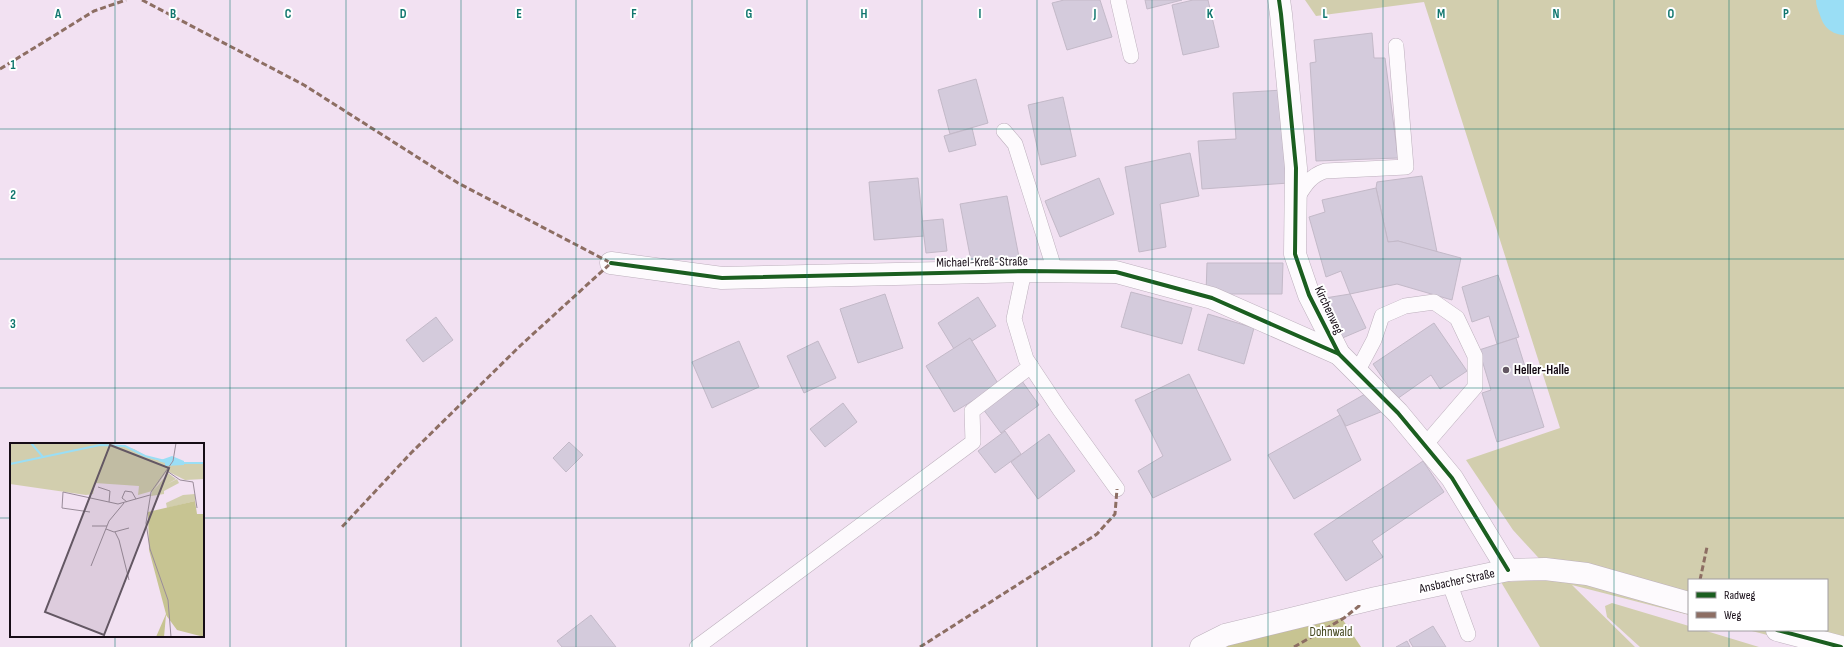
<svg xmlns="http://www.w3.org/2000/svg" width="1844" height="647" font-family="'Sofia Sans Condensed',sans-serif">
	<rect width="100%" height="100%" fill="#f2e1f2"/>
	<g fill="#d2ceae">
		<polygon points="1305,0 1840,0 1844,13 1844,647 1802,644 1748,630 1827,630 1827,580 1689,580 1689,615 1572,585 1635,647 1540,647 1501,582 1558,579 1513,530 1466,460 1560,428 1424,2 1316,16"/>
		<polygon points="1612,603 1689,626 1689,630 1703,630 1759,647 1640,647 1607,617 1605,606"/>
	</g>
	<polygon fill="#c7c492" points="1339,614 1361,647 1220,647"/>
	<g fill="none" stroke-linecap="round" stroke-linejoin="round">
		<polyline stroke="#9adef5" stroke-width="48" points="1840,0 1844,11"/>
	</g>
	<g fill="#d4cbdc" stroke="#c3b9c8">
		<polygon points="1064,0 1100,0 1112,37 1067,50 1052,3"/>
		<polygon points="1145,0 1182,0 1147,9"/>
		<polygon points="1193,0 1208,0 1219,47 1183,55 1172,5"/>
		<polygon points="1372,33 1374,58 1385,58 1398,158 1316,161 1310,63 1316,62 1314,40"/>
		<polygon points="976,79 988,123 950,134 938,90"/>
		<polygon points="1283,90 1289,183 1202,189 1198,141 1236,139 1233,93"/>
		<polygon points="1063,97 1076,156 1041,165 1028,105"/>
		<polygon points="972,128 976,145 949,152 944,136"/>
		<polygon points="1190,153 1199,196 1160,204 1166,247 1139,252 1125,167"/>
		<polygon points="1422,176 1437,252 1398,241 1388,242 1376,188 1377,182"/>
		<polygon points="918,178 924,236 874,240 869,182"/>
		<polygon points="1099,178 1114,214 1060,237 1045,201"/>
		<polygon points="1376,188 1388,242 1398,241 1461,258 1452,300 1397,284 1350,294 1341,271 1326,277 1309,217 1325,212 1322,200"/>
		<polygon points="1007,196 1019,257 972,266 960,204"/>
		<polygon points="943,219 947,251 926,253 922,221"/>
		<polygon points="1207,263 1283,263 1282,294 1206,294"/>
		<polygon points="1498,275 1519,337 1497,344 1489,316 1472,322 1462,287"/>
		<polygon points="1131,292 1192,308 1182,344 1121,327"/>
		<polygon points="885,294 903,348 858,363 840,309"/>
		<polygon points="1350,294 1366,328 1340,339 1325,298"/>
		<polygon points="978,297 996,326 972,341 970,338 954,349 938,323"/>
		<polygon points="1208,314 1254,328 1244,364 1198,350"/>
		<polygon points="436,317 453,340 423,362 406,340"/>
		<polygon points="1434,323 1467,371 1440,389 1431,375 1397,399 1373,364"/>
		<polygon points="970,338 999,385 954,412 926,366"/>
		<polygon points="1516,338 1544,427 1497,442 1482,393 1491,390 1479,350"/>
		<polygon points="739,341 759,387 712,408 692,362"/>
		<polygon points="818,341 836,378 804,393 787,356"/>
		<polygon points="1189,374 1231,460 1153,498 1138,471 1163,456 1135,400"/>
		<polygon points="1022,381 1039,405 1001,433 983,409"/>
		<polygon points="1372,390 1383,411 1346,426 1337,410"/>
		<polygon points="843,403 857,422 825,447 810,429"/>
		<polygon points="1340,415 1361,460 1294,499 1268,455"/>
		<polygon points="1005,431 1021,454 995,473 978,451"/>
		<polygon points="1049,434 1075,471 1038,499 1011,462"/>
		<polygon points="569,442 583,455 566,472 553,458"/>
		<polygon points="1423,461 1444,492 1372,541 1383,557 1346,581 1314,534"/>
		<polygon points="591,615 616,647 562,647 557,641"/>
		<polygon points="1433,626 1446,647 1413,647 1409,640"/>
		<polygon points="1407,641 1410,647 1396,647"/>
	</g>
	<g fill="none" stroke-linecap="round" stroke-linejoin="round">
		<defs>
			<g id="service">
				<polyline points="1118,0 1131,56"/>
				<polyline points="1004,131 1015,144 1055,271"/>
				<path d="M1297,198c8,-13 13,-22 28,-27l81,-4 -10,-121"/>
				<polyline points="1024,271 1014,319 1026,359 1060,410 1117,489"/>
				<polyline points="1357,372 1374,340 1382,316 1405,306 1434,302 1457,318 1475,356 1475,387 1425,445"/>
				<polyline points="1449,582 1468,634"/>
				<polyline points="697,647 973,442 972,411 1031,366"/>
			</g>
			<g id="minor">
				<polyline points="1279,0 1281,14 1296,168 1295,254 1309,295 1339,354 1398,413 1452,478 1508,570"/>
				<polyline points="611,263 722,278 1024,271 1116,272 1212,298 1339,354"/>
			</g>
			<g id="tertiary">
				<polyline points="1777,630 1841,647"/>
				<polyline points="1201,647 1225,635 1376,598 1508,570 1545,569 1587,574 1689,603"/>
			</g>
		</defs>
		<use href="#service" stroke="#bdb0bd" stroke-width="16"/>
		<use href="#minor" stroke="#bdb0bd" stroke-width="23"/>
		<use href="#tertiary" stroke="#bdb0bd" stroke-width="23"/>
		<use href="#service" stroke="#fdfafd" stroke-width="15"/>
		<use href="#minor" stroke="#fdfafd" stroke-width="22"/>
		<use href="#tertiary" stroke="#fdfafd" stroke-width="22"/>
		<g stroke="#8d6e63" stroke-width="3" stroke-dasharray="6 3" stroke-linecap="butt">
			<polyline points="142,0 304,85 458,183 611,263 521,345 411,453 341,528"/>
			<polyline points="0,69 94,11 126,0"/>
			<polyline points="1700,580 1707,547"/>
			<polyline points="920,647 1097,534 1115,514 1117,489"/>
			<polyline points="1294,647 1344,618 1359,606 1359,602"/>
		</g>
		<defs>
			<g id="cycleway">
				<polyline points="1279,0 1281,14 1296,168 1295,254 1309,295 1339,354 1398,413 1452,478 1508,570"/>
				<polyline points="611,263 722,278 1024,271 1116,272 1212,298 1339,354"/>
				<polyline points="1777,630 1841,647"/>
			</g>
		</defs>
		<use href="#cycleway" stroke="#fff" stroke-width="6"/>
		<use href="#cycleway" stroke="#1b5e20" stroke-width="4"/>
	</g>
	<path fill="none" stroke="#0f766e" stroke-width="1" stroke-opacity="0.55" d="M115,0v444M230,0v647M346,0v647M461,0v647M576,0v647M692,0v647M807,0v647M922,0v647M1037,0v647M1152,0v647M1268,0v647M1383,0v647M1498,0v647M1614,0v647M1729,0v580M0,129h1844M0,259h1844M0,388h1844M0,518h11M203,518h1641M1729,630v17M115,636v11"/>
	<circle fill="#635763" stroke="#fff" stroke-width="1.5" cx="1506" cy="370" r="4"/>
	<g text-anchor="middle" dominant-baseline="central" stroke-width="4" stroke-linejoin="round" paint-order="stroke">
		<g font-size="13" fill="#160c16" stroke="#fff">
			<text transform="translate(982 262) rotate(-1)">Michael-Kreß-Straße</text>
			<text transform="translate(1329 310) rotate(65)">Kirchenweg</text>
			<text transform="translate(1457 581) rotate(-12)">Ansbacher Straße</text>
		</g>
		<g font-size="13" font-weight="bold" fill="#160c16" stroke="#fff" text-anchor="start">
			<text x="1514" y="370">Heller-Halle</text>
		</g>
		<g font-size="13" fill="#3f4318" stroke="#fff">
			<text x="1331" y="632">Dohnwald</text>
		</g>
	</g>
	<g transform="translate(10 443)">
		<rect width="194" height="194" fill="#f2e1f2"/>
		<path d="M0,0h97l27,6 14,8 24,7 32,-2v17l-19,1 -18,-9 -13,19 14,-17 8,6 -9,5 10,-5 2,4 -15,8v3l-13,2 1,-5 -14,4 1,-9 -44,-3 -2,11 -7,1 -76,-11zM185,51v7l-28,7 -1,-5 17,-8z" fill="#d2ceae"/>
		<path d="M185,58l2,13h7v123l-27,-7 -11,-15 -2,22h-8l10,-23 -17,-64 -1,-38z" fill="#c7c492"/>
		<path d="M162,13l12,5v4l-19,1v-3l-7,-2z" fill="#9adef5"/>
		<path fill="none" stroke="#9adef5" stroke-width="2" d="M21,0l12,14M169,20h25M0,21l90,-19 25,1 20,10 20,5"/>
		<path fill="none" stroke="#9a8c9a" stroke-width="1" d="M157,28l13,9 13,2 4,26M88,44l12,4 -1,11M117,59l-5,-4 3,-7 7,1 4,7M80,69l-28,-4 1,-16 55,12 32,-9M82,83h15M96,86l8,3 15,-4M105,89l4,8 10,40M81,123l18,-45 15,-18M161,194l-3,-37 -18,-51 -4,-26 5,-31 22,-31 3,-18"/>
		<path fill="#635763" fill-opacity="0.15" stroke="#635763" stroke-width="2" d="M100,2l59,23 -65,167 -59,-23z"/>
		<rect width="194" height="194" fill="none" stroke="#160c16" stroke-width="2"/>
	</g>
	<g font-size="13" text-anchor="middle" font-weight="bold" fill="#0f766e" stroke="#fff" stroke-width="4" stroke-linejoin="round" paint-order="stroke">
		<text x="58" y="18">A</text>
		<text x="173" y="18">B</text>
		<text x="288" y="18">C</text>
		<text x="403" y="18">D</text>
		<text x="519" y="18">E</text>
		<text x="634" y="18">F</text>
		<text x="749" y="18">G</text>
		<text x="864" y="18">H</text>
		<text x="980" y="18">I</text>
		<text x="1095" y="18">J</text>
		<text x="1210" y="18">K</text>
		<text x="1325" y="18">L</text>
		<text x="1441" y="18">M</text>
		<text x="1556" y="18">N</text>
		<text x="1671" y="18">O</text>
		<text x="1786" y="18">P</text>
		<text x="13" y="69">1</text>
		<text x="13" y="199">2</text>
		<text x="13" y="328">3</text>
	</g>
	<rect x="1688" y="579" width="140" height="52" fill="#ffffff" stroke="#a29ea2"/>
	<rect x="1696" y="592" width="20" height="6" fill="#1b5e20" stroke="#a29ea2"/>
	<text x="1724" y="599" font-size="12" fill="#160c16">Radweg</text>
	<rect x="1696" y="612" width="20" height="6" fill="#8d6e63" stroke="#a29ea2"/>
	<text x="1724" y="619" font-size="12" fill="#160c16">Weg</text>
</svg>
